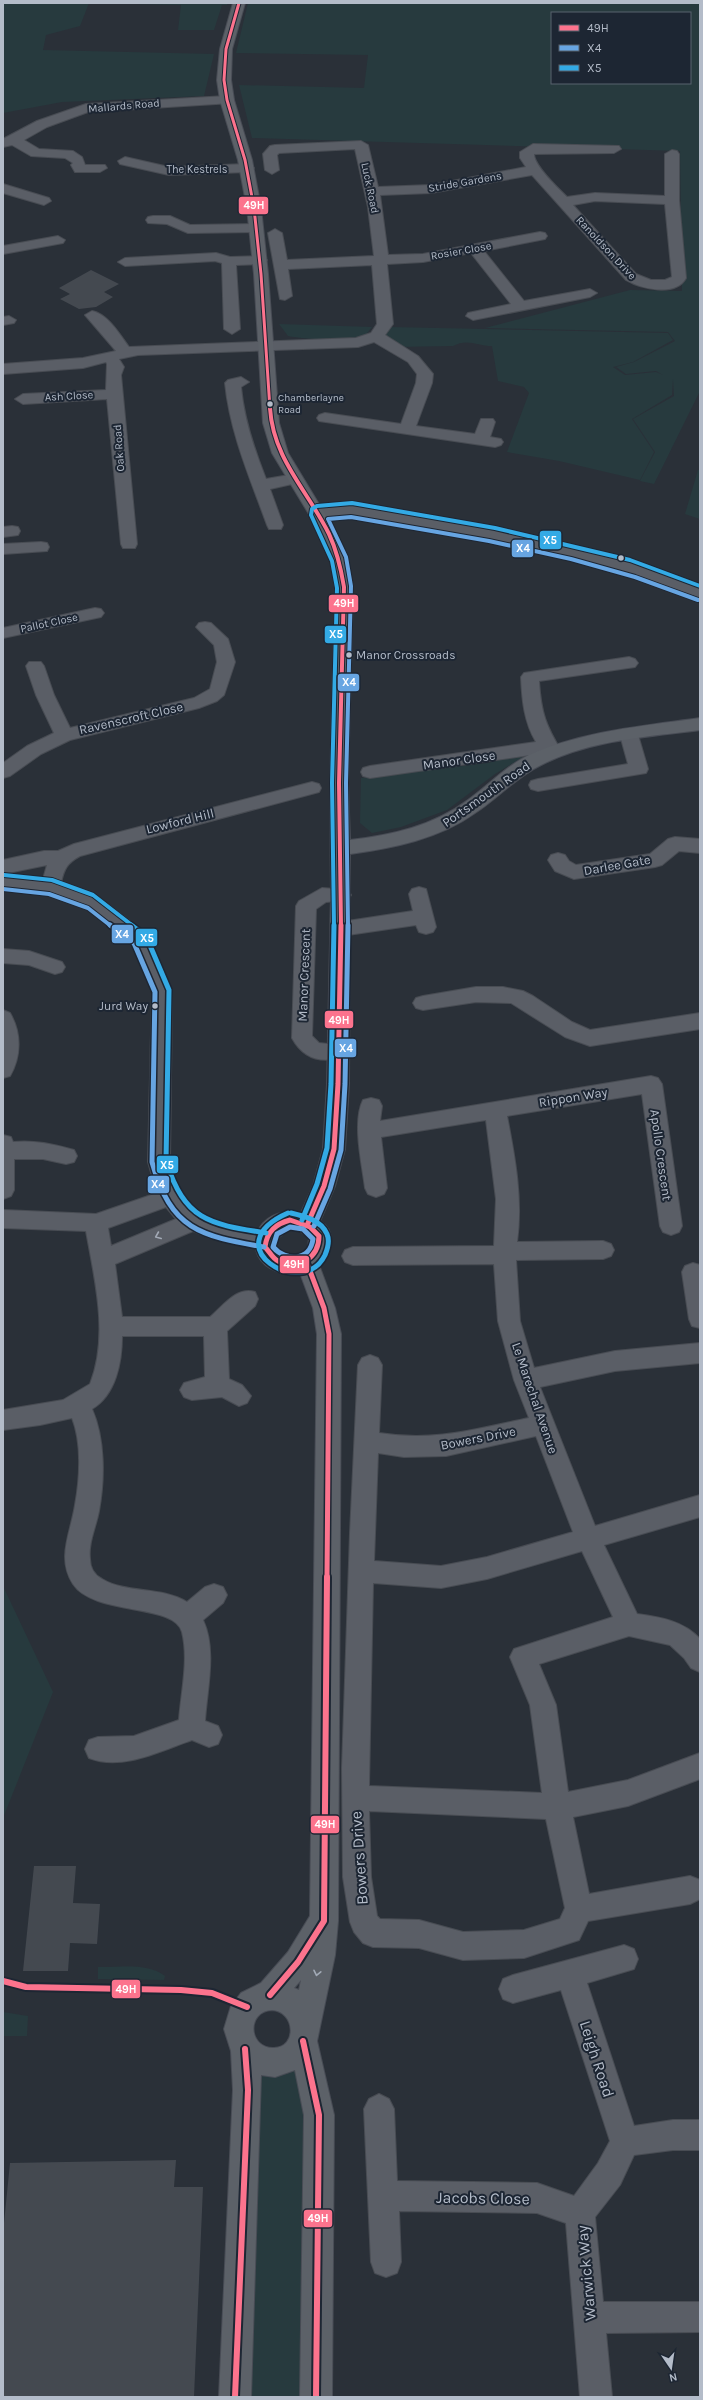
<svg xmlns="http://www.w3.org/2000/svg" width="703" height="2400" font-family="Karla,sans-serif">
	<rect width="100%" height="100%" fill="#2a3038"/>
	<g fill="#273a3e" fill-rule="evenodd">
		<polygon points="3,3 89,3 80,26 46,35 43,50 214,54 204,96 62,102 3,113"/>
		<polygon points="89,3 228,3 227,5 222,5 214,30 178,30 181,5"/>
		<path d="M248,3h452v388l-46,93 -14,-3 15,-29 -22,-33 41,-23 -1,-17 -1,16 -40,24 22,33 -14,28 -81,-19 -52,-9 22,-59 -5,-6 -26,-6 -6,-35c-14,0 -25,-8 -39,0l-60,1 -13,-9 8,-11 280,6 5,7 -40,22 -20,5 12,8 31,-3 7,3 -7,-4 -30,3 -10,-7 18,-5 41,-21 -7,-9 -183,-4 145,-38 52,1 -2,-140 -428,-13 -13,-53 125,3 4,-33 -132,-2zM552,13h138v70h-138z"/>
		<path d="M279,324l93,3c-3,3 -5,8 -9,9 -12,7 -61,3 -75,0z"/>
		<polygon points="698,470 700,470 700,519 685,514"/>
		<polygon points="524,753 525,756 495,774 447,810 401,827 372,833 360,823 361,778 488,763"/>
		<polygon points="3,1586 53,1692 3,1818"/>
		<path d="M98,1967c22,1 48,-5 67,9l-1,4 -66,-1z"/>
		<polygon points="3,2012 28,2016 27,2036 3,2036"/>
		<polygon points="297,2063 307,2103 302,2397 244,2397 256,2071"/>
	</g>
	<g fill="#444950">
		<polygon points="91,270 119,284 104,292 113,297 96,307 79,309 60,299 70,294 59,288"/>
		<polygon points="34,1866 76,1866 73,1903 100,1904 97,1944 70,1943 68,1971 23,1971"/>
		<polygon points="176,2160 174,2187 203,2187 194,2397 3,2397 3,2233 10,2163"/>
	</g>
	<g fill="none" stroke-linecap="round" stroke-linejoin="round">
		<defs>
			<g id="minor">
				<polygon points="227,96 232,97 234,100 232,103 88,112 47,127 24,140 39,149 73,151 82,157 85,165 105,165 107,168 100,172 75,172 71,165 73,163 65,158 31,156 12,145 3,147 3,139 37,121 86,104"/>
				<path d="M361,141l7,4 10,42 53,-2 95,-18 -6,-9v-6l13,-8 86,2 2,3 -7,4 -80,1c0,12 24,34 33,43l28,-4 70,3v-42l7,-4 5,1 2,3v46l7,78c-10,19 -45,11 -60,2l-94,-105 -101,18 -51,2 8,60 35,-1 117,-22 5,1 2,3 -2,3 -61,12 40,50 66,-12 7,4 -7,4 -117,23 -7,-4 2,-3 43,-9 -40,-51 -48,9 -36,2 6,60 -8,11 33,21 15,18 -1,9 -16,43 59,8 6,-15h12l2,3 -5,15 11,2 2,3 -2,3 -6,2 -176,-26 -2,-3 2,-3 6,-2 76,11 15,-41 1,-9 -9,-12 -34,-20 -16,5 -220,8 -19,4 5,8 -3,8 16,169 -2,4h-12l-2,-4 -14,-145 -84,5 -8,-5 8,-5 83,-4 1,-26 -1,-2 -23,6 -80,6v-10l80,-6 33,-7 -31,-36 7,-4c16,3 28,24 37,36l227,-9 15,-5 6,-9 -5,-59 -84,4 4,27 -7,4 -5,-1 -12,-66 7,-4 7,4 5,27 87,-4 -6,-49 -13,-58 -76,4 -2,2 2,15 -7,4 -7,-4 -2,-16 7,-8 5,-1zM595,201l70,3 7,73 -7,3h-14l-15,-6 -63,-69z"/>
				<polygon points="125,157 169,167 247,164 254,168 247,172 169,175 120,164 118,161"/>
				<polygon points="3,184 49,198 51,201 44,205 3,193"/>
				<polygon points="153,216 170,216 190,225 256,224 263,228 256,232 188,233 167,224 148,223 146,220 148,217"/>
				<polygon points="58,236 65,240 63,243 3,254 3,246"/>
				<polygon points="216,253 230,257 260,256 267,260 260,264 236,265 240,329 232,334 224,329 222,263 215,261 125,266 118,262 125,258"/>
				<polygon points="9,316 16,320 14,323 3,325 3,317"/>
				<path d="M241,377l8,5 -8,5c3,32 13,62 25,92l29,-5 6,2 2,3 -2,3 -31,7 13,36 -2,4h-12l-2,-4c-17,-47 -37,-92 -42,-142l3,-3z"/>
				<path d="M351,505c94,17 191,29 283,58 22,7 44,16 66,24v11l-78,-27 -51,-14 -77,-17 -143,-25 -33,3 -6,-1 -2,-4 2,-4z"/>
				<polygon points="12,526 18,527 20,531 18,535 3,537 3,527"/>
				<polygon points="41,542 47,543 49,547 47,551 3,554 3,544"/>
				<polygon points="95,608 101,609 104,613 101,617 3,638 3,628"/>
				<polygon points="205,622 211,623 228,639 235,662 224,695 217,701 199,708 70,740 41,754 10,776 3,778 3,763 27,746 54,733 36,695 26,666 29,662 41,662 44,666 54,695 70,728 194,698 210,689 217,662 214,645 196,627 199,623"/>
				<path d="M629,657l6,2 3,4 -3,4 -96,14c2,32 7,45 23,71l-2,4c-7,2 -12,2 -16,-3l-174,25 -7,-2 -2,-4 2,-4 7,-2 166,-24c-12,-20 -14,-42 -15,-65l3,-4z"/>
				<polygon points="629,729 635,731 638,735 648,769 646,773 538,791 531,789 529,785 531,781 538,779 628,764 620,735 623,731"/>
				<path d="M312,782l7,2 2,4 -2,4 -239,64c-13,7 -16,13 -19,27l37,14 49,37 25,57 -2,171 9,30 10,13 26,16 50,10 8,3 3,6 -3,6 -8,3 -55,-11 -17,-7 -78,33 7,53h88c13,-11 27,-31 45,-25l3,7 -3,7 -28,25 2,48 13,6 9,11 -4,7 -8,3 -17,-9 -30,3 -8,-3 -4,-7 4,-7 21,-6 -1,-41h-82c0,26 -6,59 -30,73 13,30 13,69 7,102 -3,16 -11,32 -9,48 0,8 4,16 12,20 25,15 59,7 85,23l18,-15 9,-3 9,3 4,8 -4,8 -20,17c14,30 4,69 2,101l13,5 4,9 -4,9 -9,3 -17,-7c-32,11 -70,31 -103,18l-4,-9 4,-9 9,-3 36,-1 45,-16c2,-28 10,-60 3,-88 -7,-29 -88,-16 -109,-48 -17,-26 -2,-52 2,-79 5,-27 7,-62 -3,-87l-32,7 -37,5v-20l60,-10 27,-16c19,-48 5,-103 -4,-153l-83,-3v-18l93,4 61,-21 -9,-31 4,-171 -20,-48 -48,-36 -35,-13 -46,-5v-14l40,4 4,-14 -44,9v-14l41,-9h14l16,-7zM166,1207l10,12 -65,27 -3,-18z"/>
				<polygon points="675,837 700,839 700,853 679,851 662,865 655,867 574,879 555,871 548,860 551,855 558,853 565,855 569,861 576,865 650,854 668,839"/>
				<polygon points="419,887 426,889 436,927 433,932 426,934 419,932 416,925 341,936 334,934 331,929 334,924 341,922 413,911 409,894 412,889"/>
				<path d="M322,888l26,2 3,5 -3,5 -22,2 -10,7 -4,127 7,7 27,3 3,5 -3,5c-23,8 -42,4 -54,-18l4,-132 3,-5z"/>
				<polygon points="3,949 29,951 62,962 65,967 62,972 55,974 29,965 3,963"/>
				<polygon points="476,987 503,987 523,991 533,996 572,1022 590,1030 700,1013 700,1029 590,1046 565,1037 511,1003 476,1002 423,1010 416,1008 413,1003 416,998 423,996"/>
				<path d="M3,1010l7,3c11,19 12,42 0,63l-7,2z"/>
				<path d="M651,1076l7,2 4,6 20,142 -3,6 -8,3 -8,-3 -3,-6 -18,-132 -135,22c8,41 16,84 10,126l86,-1 8,3 3,6 -3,6 -8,3 -87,1 4,61 14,47 81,-17 85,-8v20l-85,8 -75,16 55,139 105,-31v22l-96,28 33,69c23,3 47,7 63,25v33l-9,-4 -7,-10 -14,-13 -41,-9 -90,28 17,41 12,87 60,-12 72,-27v26l-72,27 -55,11 16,77 101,-18 10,4v19l-10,5 -102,17 -9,19 -55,18 -61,2 -44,-12 -46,-1 -10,-4 -9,-11 -4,-10 -7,-45 -1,-109 8,-235 8,-168 4,-7 8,-3 8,3 4,7 -3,68c56,9 96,-4 150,-15l-15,-38 -16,-59 -4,-57 -141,1 -8,-3 -3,-6 3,-6 8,-3 141,-1 2,-47 -10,-79 -105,17 6,51 -3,6 -8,3 -8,-3 -3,-6c-3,-24 -13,-66 -2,-88l8,-2 8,2 3,6 -2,15zM536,1436l37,96 -86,25 -46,9 -67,-5 4,-108 26,4 42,-1zM582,1551l31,66 -99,32 -4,8 20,48 12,88 -173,-7 4,-203 68,5 46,-9zM369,1811l177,8 19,89 -5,11 -36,11 -61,2 -44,-12 -39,-1 -3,-3 -6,-39z"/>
				<path d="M3,1135l8,2 2,5c22,-2 40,2 61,8l3,6 -3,6 -8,2 -23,-5h-29v31l-3,6 -8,3z"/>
				<polygon points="693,1263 700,1265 700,1328 692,1326 689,1319 682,1272 685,1266"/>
				<polygon points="624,1945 634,1949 638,1959 634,1969 587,1983 634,2126 673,2120 700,2120 700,2150 673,2150 634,2155 620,2185 595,2217 603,2302 700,2302 700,2332 606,2333 612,2397 580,2397 566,2223 537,2213 399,2211 401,2262 397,2273 386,2277 375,2273 371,2262 364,2109 369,2099 379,2094 389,2099 394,2109 397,2181 537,2183 574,2196 598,2163 610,2141 561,1990 513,2003 503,1999 499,1989 503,1979 513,1975"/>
			</g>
			<path id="major" d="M233,3h12l-13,46 -1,31 3,20 18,60 9,48 7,66 11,149 9,30 49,81 10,25 6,28 -5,196 2,57c42,-5 83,-14 118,-40 21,-15 38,-34 61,-45 54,-24 114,-29 171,-37v12c-53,7 -110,10 -159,35 -25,12 -43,33 -66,48 -36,26 -82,35 -125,41l-1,230 -4,65 -10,37 -15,35c17,10 12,33 -1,44l16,43 6,26 -3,587 -3,34 -18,86 17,74 -2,282h-32l4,-282 -9,-45 -20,7 -14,-2 -10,322h-32l14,-307 -2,-39 -7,-22 7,-23 10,-13 20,-10 27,-31 22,-36 7,-582 -4,-26 -13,-35c-62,7 -57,-70 1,-60l12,-27 10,-37 4,-65 4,-189 -1,-112 5,-196 -4,-28 -10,-25 -49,-81 -9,-30 -9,-149 -7,-66 -9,-48 -18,-60 -3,-20 3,-31zM289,1229l11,2 9,7 -1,11 -7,6h-16l-9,-8 2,-9zM301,1980l-2,10 -5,-2zM272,2010c23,1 26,37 2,38 -26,1 -28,-37 -2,-38z"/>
		</defs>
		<use href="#minor" stroke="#484c53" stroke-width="2"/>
		<use href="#major" stroke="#484c55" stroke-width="2"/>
		<use href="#minor" fill="#5a5e66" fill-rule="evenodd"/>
		<use href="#major" fill="#5c6168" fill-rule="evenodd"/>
		<defs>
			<polyline id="bus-1-far3" points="239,3 226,49 224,80 227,100 245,160 254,208 261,274 270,409"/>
			<path id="bus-1-far2" d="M270,408c3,51 38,83 59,126 8,17 12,35 15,53l-5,196 2,143"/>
			<g id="bus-1-far1">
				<path d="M290,1220l20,7 9,9c0,22 -21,35 -41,25 -5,-2 -9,-10 -13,-14 2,-16 11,-23 25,-27z"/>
				<polyline points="308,1223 324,1186 334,1149 338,1084 341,925"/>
				<polyline points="307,1263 324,1308 329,1334 327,1578"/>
			</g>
			<g id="bus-1">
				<polyline points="3,1981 26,1987 181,1990 212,1993 247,2007"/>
				<polyline points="270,1995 298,1962 324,1921 327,1577"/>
				<polyline points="303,2041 319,2115 316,2397"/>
				<polyline points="235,2397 248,2090 245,2049"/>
			</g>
			<g id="bus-2-far1">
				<polyline points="3,889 49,894 88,908 111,926"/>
				<polyline points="348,926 346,783 351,586 346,557 328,519 351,517 489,541 571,559 635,577 698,600"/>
			</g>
			<g id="bus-2">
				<path d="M110,925l24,18 21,49 -3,170c19,68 48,74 112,85"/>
				<polyline points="314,1226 330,1189 341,1150 345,1084 348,925"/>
				<path d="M290,1227l13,2 10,10c-3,22 -27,23 -40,8l4,-13z"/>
			</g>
			<g id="bus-3-far1">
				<polyline points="4,875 52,880 93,895 133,926"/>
				<polyline points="334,926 332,783 337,588 332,561 311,515 312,509 317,506 352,503 495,528 630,560 700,586"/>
			</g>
			<g id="bus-3">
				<path d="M131,925l15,11 23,54 -3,171c19,60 43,63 100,72"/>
				<path d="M288,1213c-75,33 15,88 37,42 3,-7 5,-14 2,-21 -6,-14 -23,-18 -36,-21"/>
				<polyline points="302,1220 317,1184 327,1148 331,1084 334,925"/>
			</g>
		</defs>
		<use href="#bus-1-far3" stroke="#1d2633" stroke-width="5"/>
		<use href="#bus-1-far2" stroke="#1d2633" stroke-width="6"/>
		<use href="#bus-1-far1" stroke="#1d2633" stroke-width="8"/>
		<use href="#bus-1" stroke="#1d2633" stroke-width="10"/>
		<use href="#bus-2-far1" stroke="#1d2633" stroke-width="6"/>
		<use href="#bus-2" stroke="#1d2633" stroke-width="8"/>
		<use href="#bus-3-far1" stroke="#1d2633" stroke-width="6"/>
		<use href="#bus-3" stroke="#1d2633" stroke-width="8"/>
		<use href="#bus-1-far3" stroke="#fc738d" stroke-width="3"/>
		<use href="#bus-1-far2" stroke="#fc738d" stroke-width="4"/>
		<use href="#bus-1-far1" stroke="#fc738d" stroke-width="5"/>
		<use href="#bus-1" stroke="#fc738d" stroke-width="6"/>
		<use href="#bus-2-far1" stroke="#67a5e2" stroke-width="4"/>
		<use href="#bus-2" stroke="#67a5e2" stroke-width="5"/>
		<use href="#bus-3-far1" stroke="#33aae5" stroke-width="4"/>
		<use href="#bus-3" stroke="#33aae5" stroke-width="5"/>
	</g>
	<defs><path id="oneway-chevron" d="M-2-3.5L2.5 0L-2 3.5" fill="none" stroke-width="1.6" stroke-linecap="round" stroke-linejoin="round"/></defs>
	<use stroke="#a2a9b5" href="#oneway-chevron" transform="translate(158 1236) rotate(157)"/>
	<use stroke="#a2aab6" href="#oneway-chevron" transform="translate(317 1973) rotate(102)"/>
	<g fill="#b4bcc9" stroke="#1d2633" stroke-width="1.5">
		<circle cx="270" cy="404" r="3.5"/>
		<circle cx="621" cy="558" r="3.5"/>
		<circle cx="349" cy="655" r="3.5"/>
		<circle cx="155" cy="1006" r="3.5"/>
	</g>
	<g text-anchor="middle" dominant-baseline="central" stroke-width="4" stroke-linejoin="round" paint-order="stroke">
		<g font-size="10" fill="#b4bcc9" stroke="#1d2633" text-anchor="start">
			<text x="278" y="398">Chamberlayne<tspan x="278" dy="12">Road</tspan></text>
		</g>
		<g font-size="11" fill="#b4bcc9" stroke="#1d2633">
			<text transform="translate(124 106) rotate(-5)">Mallards Road</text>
			<text x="197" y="169">The Kestrels</text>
			<text transform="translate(465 182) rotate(-10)">Stride Gardens</text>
			<text transform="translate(370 188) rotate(78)">Luck Road</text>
			<text transform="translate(606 248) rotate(47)">Ranoldson Drive</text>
			<text transform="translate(461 251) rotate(-10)">Rosier Close</text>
			<text transform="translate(69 396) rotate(-3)">Ash Close</text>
			<text transform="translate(119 448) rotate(-94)">Oak Road</text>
			<text transform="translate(49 623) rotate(-12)">Pallot Close</text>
		</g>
		<g font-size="12" fill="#b4bcc9" stroke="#1d2633" text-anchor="start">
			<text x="356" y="655">Manor Crossroads</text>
			<text x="148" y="1006" text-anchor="end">Jurd Way</text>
		</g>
		<g font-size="13" fill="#b4bcc9" stroke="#1d2633">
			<text transform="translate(131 718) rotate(-13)">Ravenscroft Close</text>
			<text transform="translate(459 760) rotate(-8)">Manor Close</text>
			<text transform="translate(486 794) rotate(-35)">Portsmouth Road</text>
			<text transform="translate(180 821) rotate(-14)">Lowford Hill</text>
			<text transform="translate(617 865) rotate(-10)">Darlee Gate</text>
			<text transform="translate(304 975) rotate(-88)">Manor Crescent</text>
			<text transform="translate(573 1097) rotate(-9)">Rippon Way</text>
			<text transform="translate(661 1155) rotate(82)">Apollo Crescent</text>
			<text transform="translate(535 1398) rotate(71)">Le Marechal Avenue</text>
			<text transform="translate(478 1438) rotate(-11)">Bowers Drive</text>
		</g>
		<g font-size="16" fill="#b4bcc9" stroke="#1d2633">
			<text transform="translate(359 1858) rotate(-94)">Bowers Drive</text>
			<text transform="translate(597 2059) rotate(72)">Leigh Road</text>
			<text transform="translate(483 2198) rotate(1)">Jacobs Close</text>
			<text transform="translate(586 2273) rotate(-95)">Warwick Way</text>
		</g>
	</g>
	<g stroke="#1d2633" stroke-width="1.5">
		<rect x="238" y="196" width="31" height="19" rx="4" fill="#fc738d"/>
		<rect x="539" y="530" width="23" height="20" rx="4" fill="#33aae5"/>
		<rect x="511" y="539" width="23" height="19" rx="4" fill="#67a5e2"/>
		<rect x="328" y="594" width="31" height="19" rx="4" fill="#fc738d"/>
		<rect x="324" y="625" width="23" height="19" rx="4" fill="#33aae5"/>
		<rect x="337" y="673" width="23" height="19" rx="4" fill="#67a5e2"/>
		<rect x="111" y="924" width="23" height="20" rx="4" fill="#67a5e2"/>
		<rect x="135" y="928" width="23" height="19" rx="4" fill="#33aae5"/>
		<rect x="324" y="1010" width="30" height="19" rx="4" fill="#fc738d"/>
		<rect x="334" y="1038" width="23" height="20" rx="4" fill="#67a5e2"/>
		<rect x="156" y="1155" width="23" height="19" rx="4" fill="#33aae5"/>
		<rect x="147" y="1175" width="23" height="19" rx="4" fill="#67a5e2"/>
		<rect x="279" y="1255" width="31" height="19" rx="4" fill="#fc738d"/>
		<rect x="310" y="1815" width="30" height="19" rx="4" fill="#fc738d"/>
		<rect x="111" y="1979" width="30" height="20" rx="4" fill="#fc738d"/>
		<rect x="303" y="2209" width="30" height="19" rx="4" fill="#fc738d"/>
	</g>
	<g font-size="11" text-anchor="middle" font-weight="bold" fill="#fff">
		<text x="254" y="209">49H</text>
		<text x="550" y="544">X5</text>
		<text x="523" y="552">X4</text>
		<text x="344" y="607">49H</text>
		<text x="336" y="638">X5</text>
		<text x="349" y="686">X4</text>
		<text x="122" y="938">X4</text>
		<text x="147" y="942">X5</text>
		<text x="339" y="1024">49H</text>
		<text x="346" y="1052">X4</text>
		<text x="167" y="1169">X5</text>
		<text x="158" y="1188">X4</text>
		<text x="294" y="1268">49H</text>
		<text x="325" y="1828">49H</text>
		<text x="126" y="1993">49H</text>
		<text x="318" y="2222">49H</text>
	</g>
	<rect width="703" height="2400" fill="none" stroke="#b4bcc9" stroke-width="8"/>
	<rect x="551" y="12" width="140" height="72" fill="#1d2633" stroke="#59626f"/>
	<rect x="559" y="25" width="20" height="6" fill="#fc738d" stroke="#59626f"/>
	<text x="587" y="32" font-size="12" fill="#b4bcc9">49H</text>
	<rect x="559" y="45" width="20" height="6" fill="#67a5e2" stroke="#59626f"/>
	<text x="587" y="52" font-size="12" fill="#b4bcc9">X4</text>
	<rect x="559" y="65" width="20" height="6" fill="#33aae5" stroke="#59626f"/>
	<text x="587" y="72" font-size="12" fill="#b4bcc9">X5</text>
	<g transform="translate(671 2368) rotate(167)" stroke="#1d2633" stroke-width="3" paint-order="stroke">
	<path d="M0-3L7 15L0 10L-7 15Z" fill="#b4bcc9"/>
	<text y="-6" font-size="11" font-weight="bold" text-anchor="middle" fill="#b4bcc9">N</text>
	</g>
</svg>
